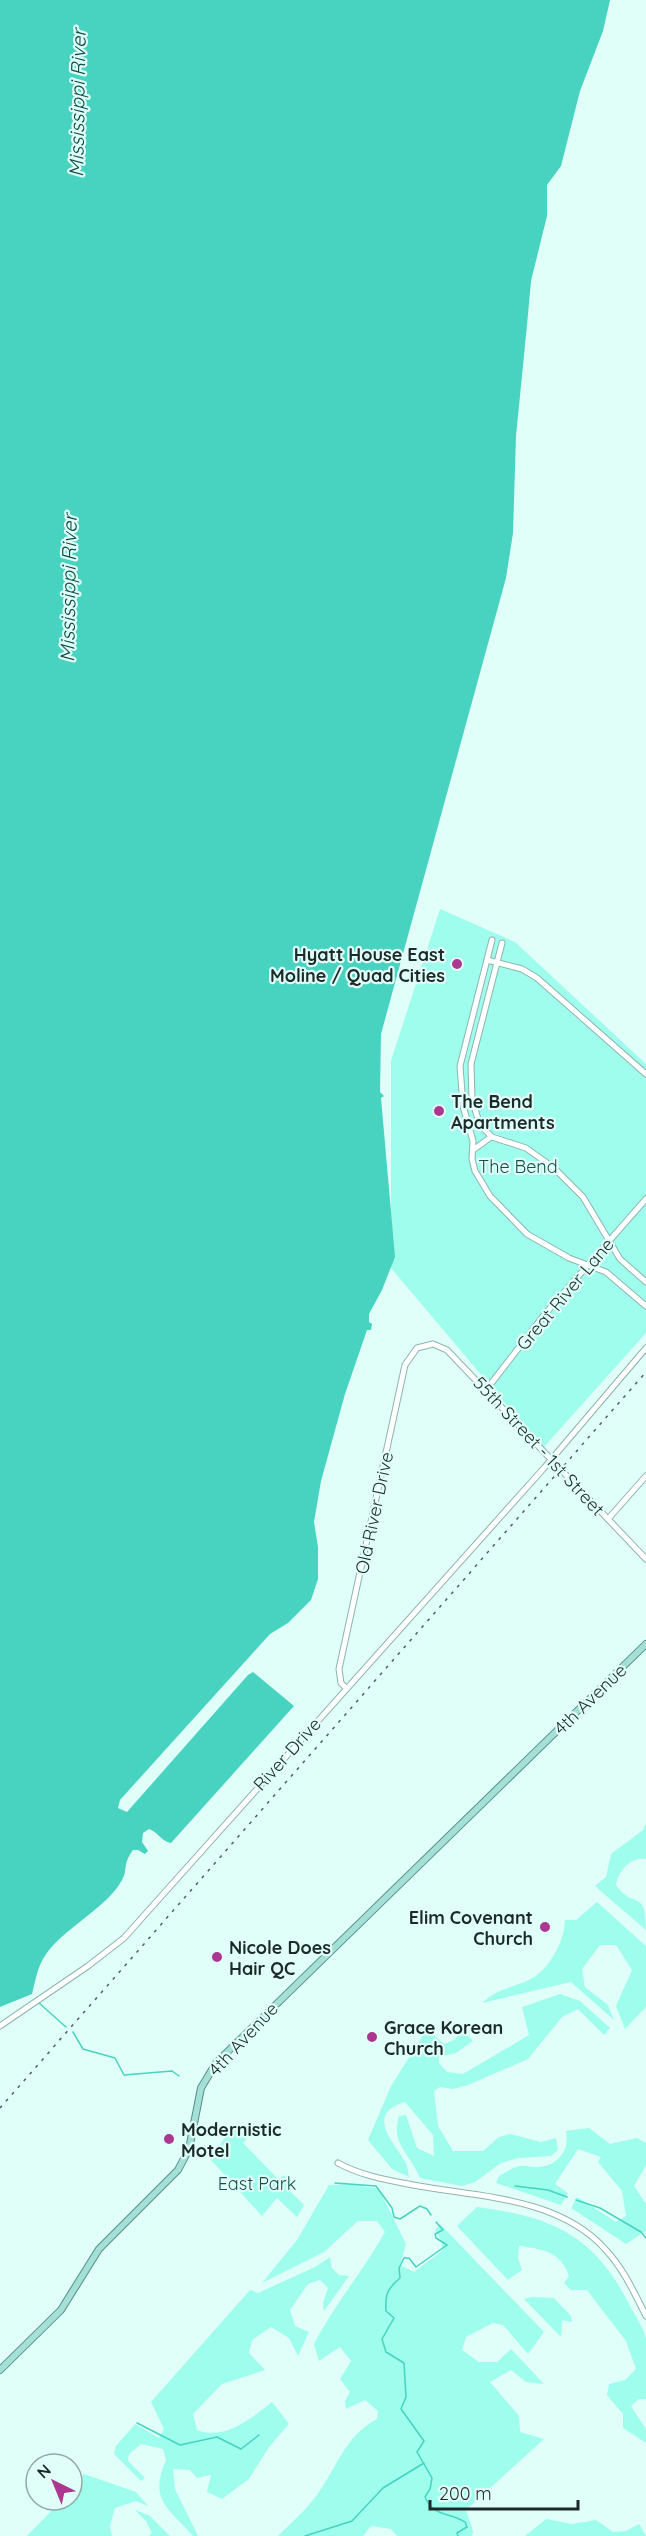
<svg xmlns="http://www.w3.org/2000/svg" width="646" height="2536" font-family="Quicksand,sans-serif">
	<rect width="100%" height="100%" fill="#e0fff9"/>
	<g fill="#9efded">
		<polygon points="440,909 515,942 646,1064 646,1333 543,1448 391,1268 391,1061"/>
		<path d="M646,1823v36c-16,-3 -28,13 -30,26 18,26 30,2 30,45l-51,-44 11,-9 5,-23 32,-24z"/>
		<path d="M597,1902l49,44v61l-21,22 -9,-23 16,-36 -16,-25h-16l-18,24 3,18 23,18 6,15 -43,-38 -89,21c18,-16 28,-14 47,-23 20,-9 36,-40 36,-60h11z"/>
		<path d="M560,1994l20,7 30,27 -6,7 -26,-26 -16,8 -34,42 -60,26 -15,4 -13,-2 -6,4 4,35 15,25h30l16,-14 11,-3 31,8 15,-4 2,12 -7,6 -32,2 -18,5 -26,19 -13,4 -42,-8c-9,-24 -30,-34 -21,-62l7,-1 11,33 17,8 -1,-21 -28,-33c-42,12 -9,42 1,61 2,4 2,10 3,14l-17,-8 -24,-29 23,-54 36,-57 17,15 10,-4 9,-10 10,11 -17,12 -17,4v6l8,9 16,2 66,-39 -7,-28z"/>
		<polygon points="232,2125 239,2132 246,2126 252,2132 243,2143 279,2180 283,2175 291,2183 287,2188 304,2205 297,2217 277,2198 262,2216 211,2160"/>
		<path d="M589,2128l21,16 27,-6 9,5v22l-12,21 12,18v27l-20,13 -55,-36 6,-11 39,25 10,-6 -4,-25 -24,-29 3,-5 -23,-8 -23,35 13,9 -7,12 -65,-22 3,-7c6,-3 14,-9 21,-10 6,-1 13,2 19,1 20,-2 31,-17 27,-36z"/>
		<path d="M352,2184l27,5 27,55 -6,21 14,7 28,-21v-9l-7,-12 5,-6 104,108 -16,22 -25,-29 -10,-2 -27,14 -4,13 17,12h18l14,-13 33,35 -18,-2 -15,-12 -21,12 29,34 1,16 24,7 -78,71 7,21 -1,5h-75l-6,-7 -20,-3 -8,10h-85c13,-13 28,-26 39,-41 20,-28 28,-59 60,-76l1,-8 -13,-11 -19,9 -1,-8 5,-9 -10,-13 11,-18 -11,-14 -21,14 -5,-17c21,-40 49,-73 71,-112l-8,-11h-19l-34,31 -62,31 35,-43 32,-55z"/>
		<path d="M477,2207c73,10 115,26 151,95 5,11 16,25 18,37 0,19 0,41 0,60h-7l-8,7 15,23v14l-23,-15v-14l-16,-19 2,-11 16,-4 11,-11 -10,-28 -39,-51h-16l-7,-7 5,-7c-8,-24 -26,-27 -50,-30l-1,12 4,12 -14,10 -51,-54z"/>
		<path d="M330,2257l2,11 7,7 10,1 -25,35 -1,-8 5,-15 -8,-8 -12,4 -18,26 5,16 14,6 -11,24 -9,-18 -18,-11 -19,13 -3,13 16,17 -43,14 -29,30 4,16c27,11 55,-12 75,-28l17,22 -20,23 -20,32 -27,20 -15,-7 4,-17 -14,3 -7,-8 -17,-1 2,20 23,47h-5c-26,-29 -44,-36 -27,-76l-3,-11 -22,-5 -12,10 -1,7 17,17 -4,3 -27,-27 2,-8 19,-22 24,14 5,-9 -13,-27 99,-112 8,3 57,-26z"/>
		<polygon points="532,2297 554,2298 571,2316 572,2322 562,2320 561,2337 524,2299"/>
		<polygon points="84,2474 136,2492 148,2506 136,2501 115,2508 110,2526 112,2536 27,2536 62,2500 72,2500 72,2488"/>
		<polygon points="135,2510 150,2516 170,2536 149,2536 152,2533 146,2521"/>
		<polygon points="546,2519 572,2524 596,2520 613,2532 626,2531 639,2524 646,2536 525,2536"/>
	</g>
	<path fill="#47d3c0" d="M0,0h610l-7,31 -23,60 -19,75 -14,19v31l-16,65 -4,44 -11,111 -3,97 -7,45 -125,456 -1,58 4,4 -3,2 14,159 -13,33 -13,24v8l3,2 -1,6h-4l-22,64 -24,87 -7,41 4,25v32l-7,21 -23,23 -18,11 -150,166 -2,8 9,4 121,-137 5,-3 41,34 -123,137c-9,-1 -13,-11 -22,-14l-6,4 -1,9 6,9 -3,3 -7,-4h-5c-11,15 -5,20 -11,30 -15,29 -63,50 -79,79 -6,10 -8,24 -11,35l-32,13z"/>
	<g fill="none" stroke-linecap="round" stroke-linejoin="round">
		<g stroke="#47d3c0" stroke-width="1.5">
			<polyline points="39,2003 66,2027"/>
			<polyline points="73,2032 83,2049 115,2058 124,2075 172,2071 179,2076"/>
			<polyline points="335,2183 376,2186 392,2208 394,2217 400,2219 420,2206 427,2209 431,2215"/>
			<polyline points="515,2186 548,2190 567,2197"/>
			<polyline points="576,2200 600,2208 641,2232 646,2238"/>
			<path d="M436,2222l7,8 -8,4 1,4 11,7 -31,22 -7,-9h-5l-5,10 1,10c-13,11 -15,17 -14,33l8,7 -12,21 4,13 18,11 2,34 -5,12 23,32 -7,11 15,26 -2,11 -5,8c8,20 25,15 40,25l2,5 -10,6 1,3"/>
			<polyline points="137,2423 180,2445 217,2437 241,2449 259,2435"/>
			<polyline points="305,2536 352,2521 383,2488 424,2463"/>
		</g>
		<defs>
			<g id="minor">
				<polyline points="492,940 460,1066 463,1106 473,1141 472,1159 475,1171 490,1196 527,1234 569,1258 606,1272 646,1306"/>
				<polyline points="502,943 471,1064 472,1100 480,1125 492,1137 526,1148 554,1168 583,1197 620,1259 646,1282"/>
				<polyline points="487,960 522,969 537,978 646,1074"/>
				<polyline points="473,1150 491,1137"/>
				<polyline points="486,1390 545,1314 646,1199"/>
				<polyline points="608,1519 646,1476"/>
				<polyline points="346,1688 341,1683 339,1669 405,1365 417,1348 433,1344 447,1350 646,1559"/>
				<polyline points="0,2026 88,1966 124,1938 544,1468 646,1348"/>
				<path d="M338,2163c24,13 49,17 75,22 65,12 145,12 192,64 18,19 29,43 41,67"/>
			</g>
			<polyline id="major" points="0,2370 61,2310 99,2249 178,2170 189,2149 201,2088 216,2063 646,1644"/>
		</defs>
		<use href="#minor" stroke="#8eb4ad" stroke-width="7"/>
		<use href="#major" stroke="#4e9287" stroke-width="8"/>
		<use href="#minor" stroke="#fff" stroke-width="5"/>
		<use href="#major" stroke="#a5dfd6" stroke-width="6"/>
		<polyline stroke="#4d605c" stroke-width="1.5" stroke-dasharray="3 6" stroke-linecap="butt" points="0,2108 646,1372"/>
	</g>
	<g fill="#ab3791" stroke="#e0fff9" stroke-width="2">
		<circle cx="457" cy="964" r="6"/>
		<circle cx="439" cy="1111" r="6"/>
		<circle cx="545" cy="1927" r="6"/>
		<circle cx="217" cy="1957" r="6"/>
		<circle cx="372" cy="2037" r="6"/>
		<circle cx="169" cy="2139" r="6"/>
	</g>
	<g text-anchor="middle" dominant-baseline="central" stroke-width="4.5" stroke-linejoin="round" paint-order="stroke">
		<g font-size="18" font-weight="bold" fill="#1c2b28" stroke="#e0fff9" text-anchor="start">
			<text x="445" y="954" text-anchor="end">Hyatt House East<tspan x="445" dy="21">Moline / Quad Cities</tspan></text>
			<text x="451" y="1101">The Bend<tspan x="451" dy="21">Apartments</tspan></text>
			<text x="533" y="1917" text-anchor="end">Elim Covenant<tspan x="533" dy="21">Church</tspan></text>
			<text x="229" y="1947">Nicole Does<tspan x="229" dy="21">Hair QC</tspan></text>
			<text x="384" y="2027">Grace Korean<tspan x="384" dy="21">Church</tspan></text>
			<text x="181" y="2129">Modernistic<tspan x="181" dy="21">Motel</tspan></text>
		</g>
		<g font-size="18" fill="#144f47" stroke="#e0fff9">
			<text x="518" y="1166">The Bend</text>
			<text x="257" y="2183">East Park</text>
		</g>
		<g font-size="18" fill="#1c2b28" stroke="#e0fff9">
			<text transform="translate(565 1294) rotate(-50)">Great River Lane</text>
			<text transform="translate(539 1446) rotate(47)">55th Street - 1st Street</text>
			<text transform="translate(374 1513) rotate(-78)">Old River Drive</text>
			<text transform="translate(590 1699) rotate(-44)">4th Avenue</text>
			<text transform="translate(287 1754) rotate(-48)">River Drive</text>
			<text transform="translate(243 2039) rotate(-47)">4th Avenue</text>
		</g>
		<g font-size="20" font-style="italic" fill="#094840" stroke="#e0fff9">
			<text transform="translate(77 103) rotate(-89)">Mississippi River</text>
			<text transform="translate(68 588) rotate(-89)">Mississippi River</text>
		</g>
	</g>
	<g transform="translate(54 2482) rotate(317)"><circle r="28" fill="#e0fff9" stroke="#92aaa5" stroke-width="1.5"/>
	<path d="M0-4.5L10 22L0 15L-10 22Z" fill="#ab3791"/>
	<text y="-9" font-size="16" font-weight="bold" text-anchor="middle" fill="#1c2b28">N</text>
	</g>
	<path d="M430 2500v9h148v-9" fill="none" stroke="#1c2b28" stroke-width="3"/>
	<text x="439" y="2500" font-size="18" fill="#1c2b28" stroke="#e0fff9" stroke-width="4.5" paint-order="stroke">200 m</text>
</svg>
